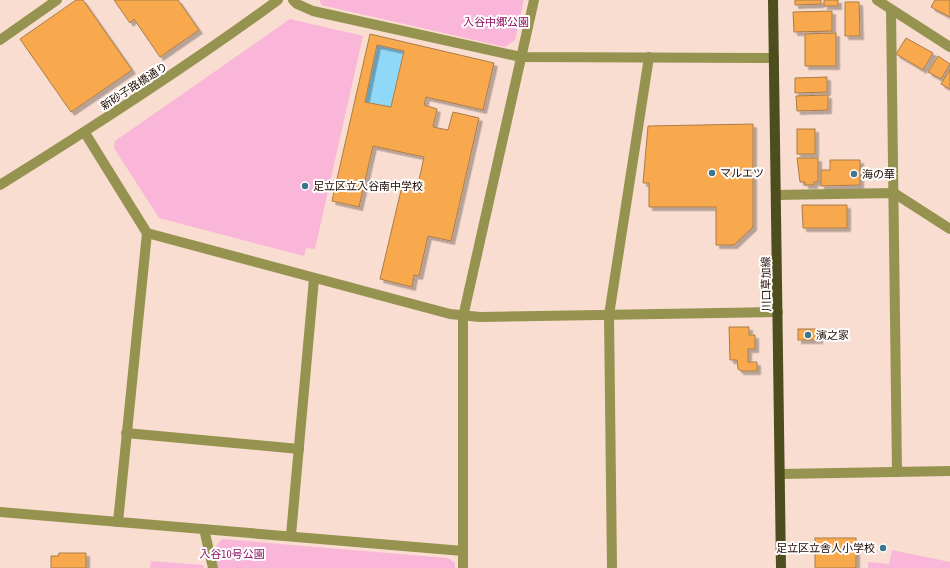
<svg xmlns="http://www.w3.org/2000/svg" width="950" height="568" font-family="'Asap Condensed','Noto Sans JP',sans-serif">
	<defs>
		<filter id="shadow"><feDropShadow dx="3.5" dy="3.5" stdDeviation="0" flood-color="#0004"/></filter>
	</defs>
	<rect width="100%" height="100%" fill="#f9ddd0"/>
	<g fill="#f9b6d8">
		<polygon points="320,0 524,0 515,40 505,47 321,5"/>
		<polygon points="290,19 363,36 315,249 306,248 304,256 159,218 114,148 115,141"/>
		<polygon points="222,539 448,558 455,563 455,568 218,568 214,549"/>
		<polygon points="892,550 950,562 950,568 868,568 868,562 889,564"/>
		<polygon points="151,561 203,565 204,568 150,568"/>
	</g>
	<polygon fill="#90d8f8" points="377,45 404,51 391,107 365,102"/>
	<g fill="#f8a94e" stroke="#ab7c49" fill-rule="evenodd" filter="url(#shadow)">
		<polygon points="76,0 83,0 132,70 71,112 20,39"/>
		<polygon points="114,0 178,0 199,30 160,57 134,19 130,23"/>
		<polygon points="795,0 821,0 821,4 795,5"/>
		<rect x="824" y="0" width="14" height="6"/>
		<polygon points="935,0 950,0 950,17 931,7"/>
		<polygon points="845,2 859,2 860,36 845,36"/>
		<polygon points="832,11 832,31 794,32 793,12"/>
		<polygon points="836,33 836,66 805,66 805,34"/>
		<path d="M370,34l124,29 -11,47 -57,-13 -2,8 13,4 -4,18 15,3 5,-18 26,6 -28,123 -23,-5 -9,40 -5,-1 -2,12 -32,-8 22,-93 15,3 7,-32 -51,-11 -14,61 -27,-6zM377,45l27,6 -13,56 -26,-5z"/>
		<polygon points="906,38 933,53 923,70 896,54"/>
		<polygon points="938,56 950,64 941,79 928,72"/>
		<polygon points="950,69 950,89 941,84"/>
		<polygon points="827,77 827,92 795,93 795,78"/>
		<polygon points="828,95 828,110 797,111 796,96"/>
		<polygon points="753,124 753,227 734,245 716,245 716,207 649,207 649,183 643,183 648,126"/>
		<rect x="797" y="129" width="18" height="25"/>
		<polygon points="797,158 818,158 818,182 814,182 814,185 805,185 805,182 800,182"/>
		<polygon points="830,160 860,160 860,185 821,186 821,170 830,170"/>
		<polygon points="802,205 847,205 847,228 803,228"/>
		<polygon points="729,327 749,327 749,335 755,335 755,349 748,349 748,362 757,362 757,371 741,371 738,369 737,360 730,360"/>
		<rect x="798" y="329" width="21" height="11"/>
		<rect x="815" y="538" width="41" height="30"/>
		<polygon points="59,553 86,553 86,568 51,568 51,556 58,556"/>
	</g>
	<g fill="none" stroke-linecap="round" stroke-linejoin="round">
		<g stroke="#95934f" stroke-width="10">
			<polyline points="293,0 297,4 313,11 521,57 774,58"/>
			<polyline points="877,0 950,47"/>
			<polyline points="891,10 897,472"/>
			<polyline points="0,40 57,0"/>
			<polyline points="85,133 147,233 450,314 480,317 778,312"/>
			<path d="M0,185c95,-59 188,-119 278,-185"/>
			<polyline points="776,195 894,193 950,229"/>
			<polyline points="126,433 299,449"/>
			<polyline points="780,474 950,471"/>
			<polyline points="0,512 463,551"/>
			<polyline points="118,522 147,233"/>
			<polyline points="204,529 213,568"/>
			<polyline points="291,535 314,279"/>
			<polyline points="463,568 463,317 534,0"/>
			<polyline points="612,568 609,315 649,57"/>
		</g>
		<polyline stroke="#4e4d1d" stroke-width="10" points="773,0 781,568"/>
	</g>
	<g fill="#3c778f" stroke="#fff" stroke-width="1.5">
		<circle cx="712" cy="173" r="4"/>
		<circle cx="854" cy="174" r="4"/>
		<circle cx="305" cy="186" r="4"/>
		<circle cx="808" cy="335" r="4"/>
		<circle cx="883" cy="548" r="4"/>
	</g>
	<g text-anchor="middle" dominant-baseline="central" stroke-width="4" stroke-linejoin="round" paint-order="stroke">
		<g font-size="11" fill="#8d1262" stroke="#fff">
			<text x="496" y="22">入谷中郷公園</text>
			<text x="232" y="554">入谷10号公園</text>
		</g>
		<g font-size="11" fill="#210a01" stroke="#fff">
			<text transform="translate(134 86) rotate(-33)">新砂子路橋通り</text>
			<text transform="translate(766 284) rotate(-91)">川口草加線</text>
		</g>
		<g font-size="11" fill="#210a01" stroke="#fff" text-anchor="start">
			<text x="720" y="173">マルエツ</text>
			<text x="862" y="174">海の華</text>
			<text x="313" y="186">足立区立入谷南中学校</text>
			<text x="816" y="335">濱之家</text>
			<text x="875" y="548" text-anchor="end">足立区立舎人小学校</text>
		</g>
	</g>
</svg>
